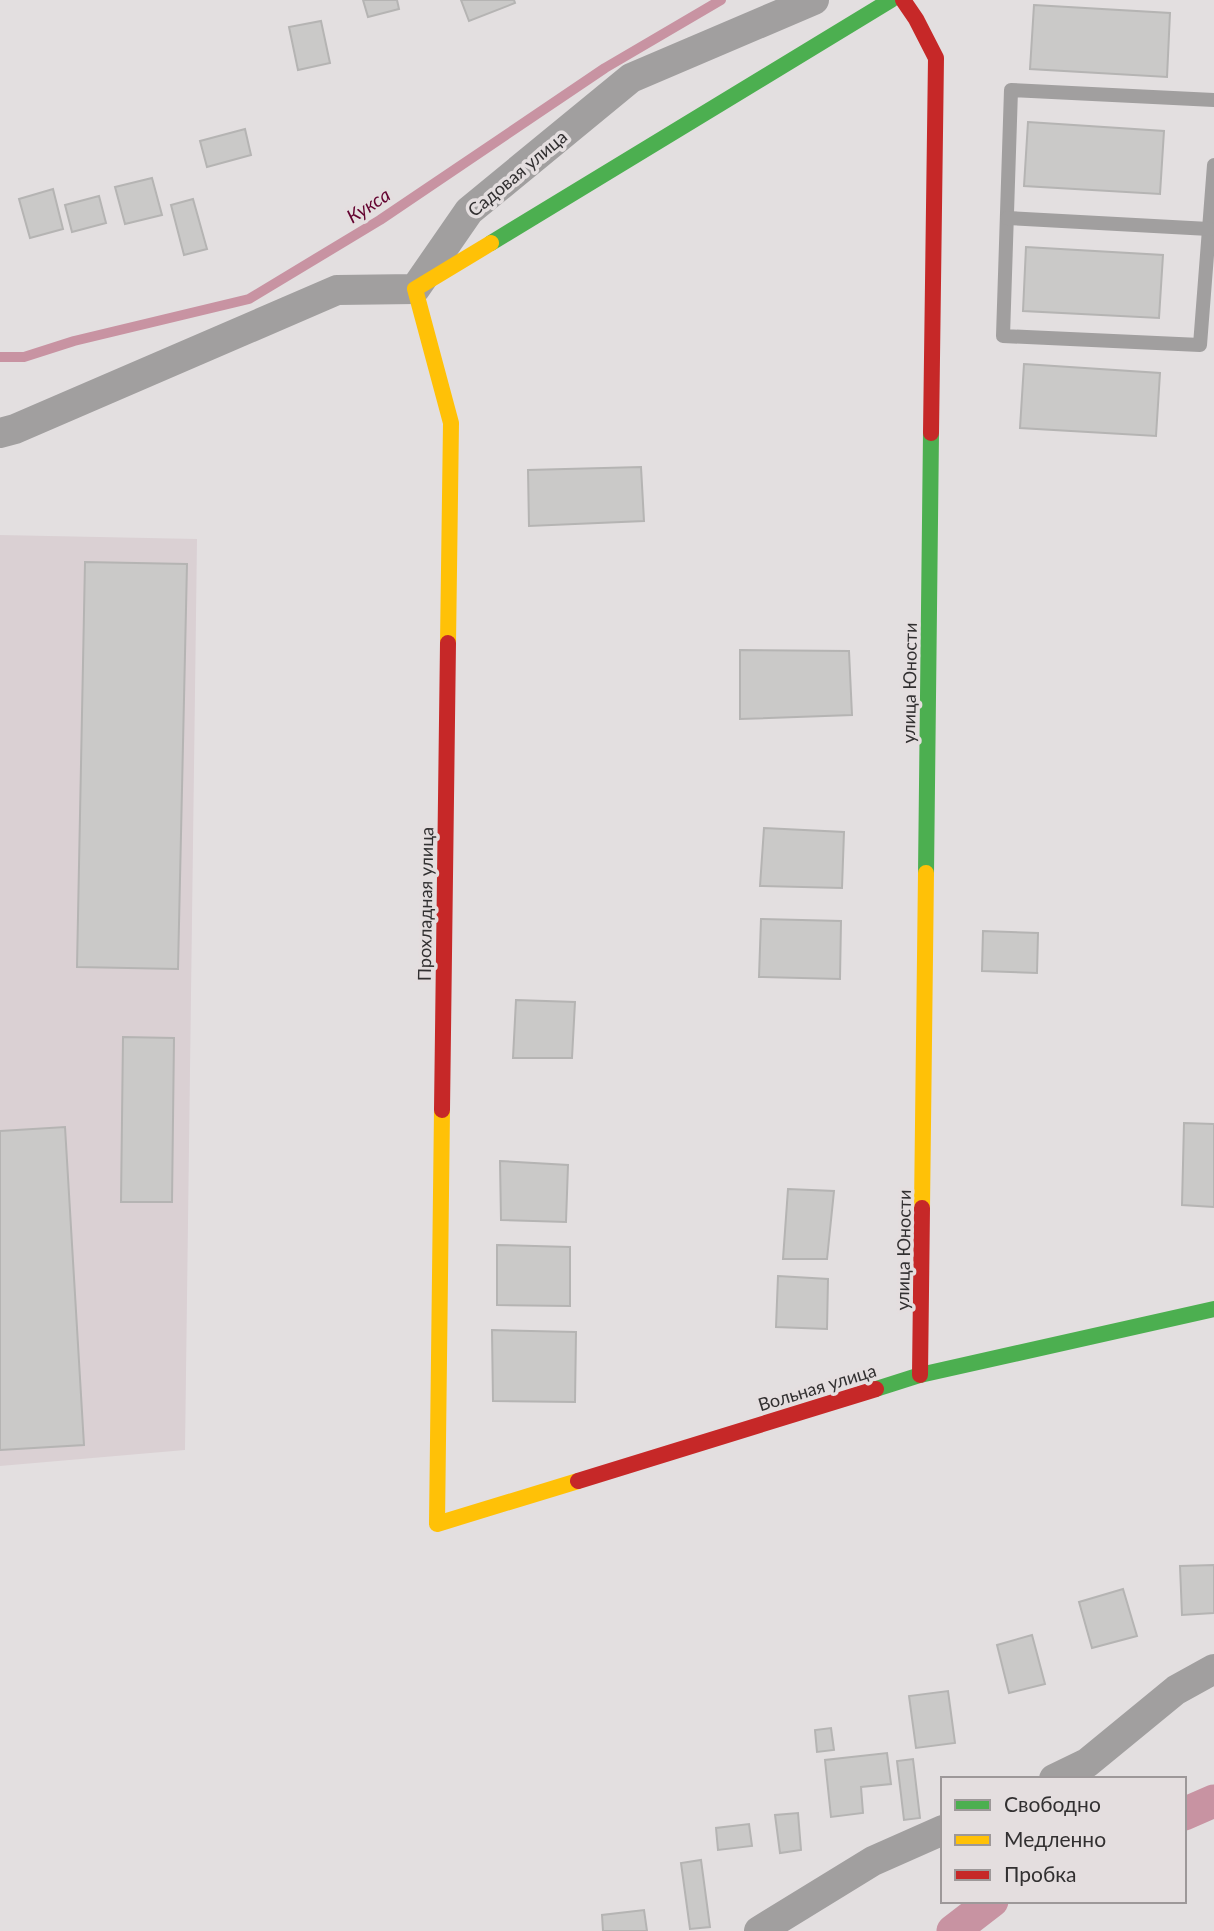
<svg xmlns="http://www.w3.org/2000/svg" width="1214" height="1931" font-family="Lato,sans-serif">
	<rect width="100%" height="100%" fill="#e3dfe0"/>
	<polygon fill="#dad0d3" points="0,535 197,539 185,1450 0,1466"/>
	<g fill="none" stroke-linecap="round" stroke-linejoin="round">
		<polyline stroke="#c893a2" stroke-width="10" points="0,357 24,357 74,341 249,299 380,220 605,68 721,0"/>
		<g stroke="#c893a2" stroke-width="33">
			<polyline points="1184,1814 1214,1801"/>
			<polyline points="953,1931 992,1901"/>
		</g>
	</g>
	<g fill="#cac9c8" stroke="#b5b4b3" stroke-width="2">
		<polygon points="363,0 397,0 399,9 368,17"/>
		<polygon points="461,0 514,0 515,3 469,21"/>
		<polygon points="1034,5 1170,13 1167,77 1030,69"/>
		<polygon points="321,21 330,63 298,70 289,27"/>
		<polygon points="1028,122 1164,131 1160,194 1024,186"/>
		<polygon points="245,129 251,155 207,167 200,141"/>
		<polygon points="152,178 162,215 125,224 115,187"/>
		<polygon points="53,189 63,229 30,238 19,199"/>
		<polygon points="99,196 106,223 72,232 65,205"/>
		<polygon points="193,199 207,249 184,255 171,205"/>
		<polygon points="1026,247 1163,255 1159,318 1023,311"/>
		<polygon points="1024,364 1160,373 1156,436 1020,428"/>
		<polygon points="641,467 644,521 529,526 528,470"/>
		<polygon points="85,562 187,564 178,969 77,967"/>
		<polygon points="740,650 849,651 852,715 740,719"/>
		<polygon points="764,828 844,832 842,888 760,886"/>
		<polygon points="761,919 841,921 840,979 759,977"/>
		<polygon points="983,931 1038,933 1037,973 982,971"/>
		<polygon points="516,1000 575,1002 572,1058 513,1058"/>
		<polygon points="123,1037 174,1038 172,1202 121,1202"/>
		<polygon points="1184,1123 1214,1124 1214,1207 1182,1205"/>
		<polygon points="65,1127 84,1445 0,1450 0,1131"/>
		<polygon points="500,1161 568,1165 566,1222 501,1220"/>
		<polygon points="788,1189 834,1191 827,1259 783,1259"/>
		<polygon points="497,1245 570,1247 570,1306 497,1305"/>
		<polygon points="778,1276 828,1279 827,1329 776,1327"/>
		<polygon points="492,1330 576,1332 575,1402 493,1401"/>
		<polygon points="1214,1565 1214,1613 1182,1615 1180,1566"/>
		<polygon points="1123,1589 1137,1636 1092,1648 1079,1602"/>
		<polygon points="1032,1635 1045,1684 1009,1693 997,1645"/>
		<polygon points="948,1691 955,1743 916,1748 909,1696"/>
		<polygon points="831,1728 834,1750 817,1752 815,1730"/>
		<polygon points="887,1753 891,1784 861,1787 863,1813 831,1817 825,1760"/>
		<polygon points="913,1759 920,1818 904,1820 897,1761"/>
		<polygon points="798,1813 801,1850 780,1853 775,1815"/>
		<polygon points="749,1824 752,1846 718,1850 716,1828"/>
		<polygon points="701,1860 710,1927 690,1929 681,1863"/>
		<polygon points="644,1910 647,1931 603,1931 602,1915"/>
	</g>
	<g fill="none" stroke-linecap="round" stroke-linejoin="round">
		<g stroke="#a19f9f" stroke-width="14">
			<polyline points="1214,100 1011,90 1003,336 1200,345 1214,165"/>
			<polyline points="1007,218 1209,229"/>
		</g>
		<g stroke="#a19f9f" stroke-width="30">
			<polyline points="0,433 15,429 337,290 415,289 469,211 631,78 814,0"/>
			<polyline points="1054,1779 1087,1763 1176,1690 1214,1669"/>
			<polyline points="759,1931 873,1861 943,1830"/>
		</g>
		<g stroke="#4caf50" stroke-width="16">
			<polyline points="491,243 891,0"/>
			<polyline points="926,873 931,433"/>
			<polyline points="876,1389 920,1375 1214,1309"/>
		</g>
		<g stroke="#ffc107" stroke-width="16">
			<polyline points="448,643 451,423 415,289 491,243"/>
			<polyline points="442,1110 437,1524 578,1481"/>
			<polyline points="922,1208 926,873"/>
		</g>
		<g stroke="#c62828" stroke-width="16">
			<polyline points="903,0 916,19 936,58 931,433"/>
			<polyline points="442,1110 448,643"/>
			<polyline points="920,1375 922,1208"/>
			<polyline points="578,1481 876,1389"/>
		</g>
	</g>
	<g text-anchor="middle" dominant-baseline="central" stroke-width="7" stroke-linejoin="round" paint-order="stroke">
		<g font-size="18" fill="#323031" stroke="#e4dedf">
			<text transform="translate(517 173) rotate(-40)">Садовая улица</text>
			<text transform="translate(909 683) rotate(-89)">улица Юности</text>
			<text transform="translate(425 904) rotate(-89)">Прохладная улица</text>
			<text transform="translate(903 1250) rotate(-89)">улица Юности</text>
			<text transform="translate(817 1387) rotate(-17)">Вольная улица</text>
		</g>
		<g font-size="19" font-style="italic" fill="#640330" stroke="#e4dedf">
			<text transform="translate(368 205) rotate(-33)">Кукса</text>
		</g>
	</g>
	<rect x="941" y="1777" width="245" height="126" fill="#e4dedf" stroke="#9d9899" stroke-width="2"/>
	<rect x="955" y="1800" width="35" height="10" fill="#4caf50" stroke="#9d9899" stroke-width="2"/>
	<text x="1004" y="1812" font-size="21" fill="#323031">Свободно</text>
	<rect x="955" y="1835" width="35" height="10" fill="#ffc107" stroke="#9d9899" stroke-width="2"/>
	<text x="1004" y="1847" font-size="21" fill="#323031">Медленно</text>
	<rect x="955" y="1870" width="35" height="10" fill="#c62828" stroke="#9d9899" stroke-width="2"/>
	<text x="1004" y="1882" font-size="21" fill="#323031">Пробка</text>
</svg>
